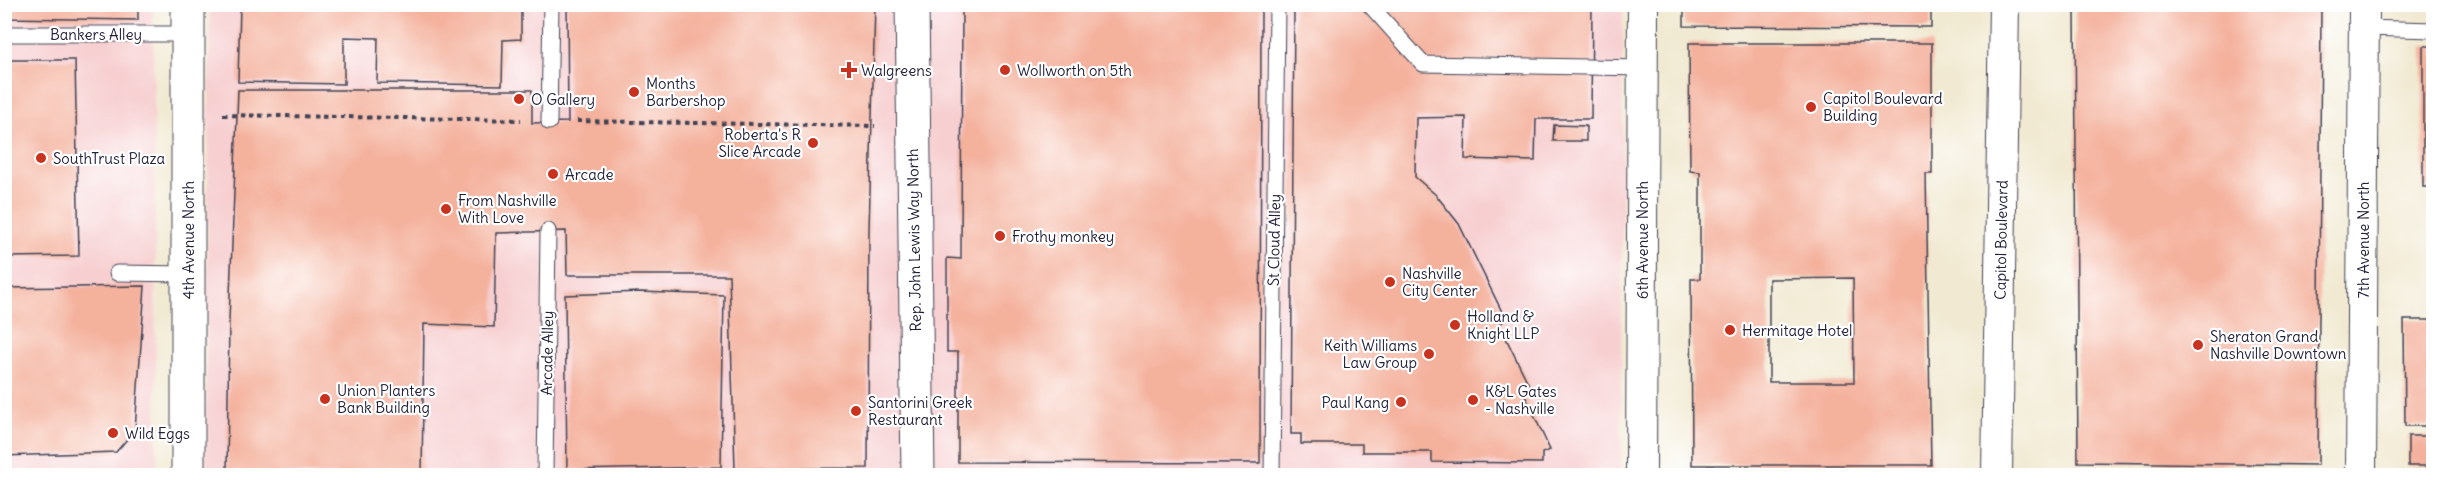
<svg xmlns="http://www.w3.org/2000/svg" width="2438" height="480" font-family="Delius,sans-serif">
	<rect width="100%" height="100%" fill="#fff"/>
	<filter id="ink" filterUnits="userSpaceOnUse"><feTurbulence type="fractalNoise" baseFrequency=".0167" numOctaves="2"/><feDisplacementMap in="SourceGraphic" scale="12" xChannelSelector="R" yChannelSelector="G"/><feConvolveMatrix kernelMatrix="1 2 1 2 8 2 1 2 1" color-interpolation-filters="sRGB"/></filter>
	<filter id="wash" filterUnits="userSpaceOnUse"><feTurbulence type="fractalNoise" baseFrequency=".008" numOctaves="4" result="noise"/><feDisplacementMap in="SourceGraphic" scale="24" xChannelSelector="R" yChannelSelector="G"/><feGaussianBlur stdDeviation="1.35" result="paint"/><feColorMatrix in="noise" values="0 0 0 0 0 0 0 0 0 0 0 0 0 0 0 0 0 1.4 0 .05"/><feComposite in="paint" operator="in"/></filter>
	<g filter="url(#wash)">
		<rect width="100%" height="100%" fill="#f1e9d1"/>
		<g fill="#f7cfd0">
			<polygon points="4,5 153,5 157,475 5,475"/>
			<polygon points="210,5 1623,5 1621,475 205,476"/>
		</g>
		<g id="blocks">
			<g fill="#f4b19c" fill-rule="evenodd">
				<polygon points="4,4 138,4 138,20 4,18"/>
				<polygon points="567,4 875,4 869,230 868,468 735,469 729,275 567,275 566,231 496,233 494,327 424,324 422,476 227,473 229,321 238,90 532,90 532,123 568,122"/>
				<polygon points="962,4 1261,4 1260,463 958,462 958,352 947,352 947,258 961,259"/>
				<polygon points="1684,4 1931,4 1931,27 1684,26"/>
				<polygon points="2075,4 2321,4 2318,465 2078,462"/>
				<rect x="2403" y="4" width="31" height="5"/>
				<polygon points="240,5 521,5 521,39 503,40 502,85 377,83 378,38 344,37 344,84 238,82"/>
				<polygon points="1294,5 1592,5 1591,119 1536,119 1535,161 1465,159 1466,117 1416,118 1415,177 1436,195 1459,224 1506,320 1499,324 1530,387 1523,391 1550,450 1542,453 1542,463 1432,462 1432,452 1362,452 1362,444 1301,444 1301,434 1291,434"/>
				<path d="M1689,43h243v131h-6l5,291h-239l-1,-186h9v-107l-10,-1zM1853,278l1,104h-85v-103z"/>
				<rect x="2423" y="46" width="11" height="141"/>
				<polygon points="4,60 75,60 79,256 4,257"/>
				<polygon points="1554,125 1586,126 1586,141 1553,141"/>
				<polygon points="145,286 135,430 116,452 4,456 4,288"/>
				<polygon points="640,292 724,295 721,467 567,470 565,295"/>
				<polygon points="2404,320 2434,320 2434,426 2405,426"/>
				<rect x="2408" y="436" width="26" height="30"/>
			</g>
		</g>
	</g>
	<g filter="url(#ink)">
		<use href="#blocks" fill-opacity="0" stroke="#414052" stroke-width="1.5"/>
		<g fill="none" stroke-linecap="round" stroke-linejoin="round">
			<defs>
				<g id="service">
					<polyline points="1369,4 1423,64 1643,68"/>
					<polyline points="2364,28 2434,30"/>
					<polyline points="4,34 188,34"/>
					<polyline points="549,122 551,4"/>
					<polyline points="117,273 188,274"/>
					<polyline points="545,476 548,231"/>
					<polyline points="1272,476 1277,4"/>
				</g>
				<g id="minor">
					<polyline points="1641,476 1643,4"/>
					<polyline points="1997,476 2004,4"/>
					<polyline points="2361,476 2364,4"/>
				</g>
				<g id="tertiary">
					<polyline points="188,4 188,476"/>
					<polyline points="912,4 918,476"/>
				</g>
			</defs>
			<use href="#service" stroke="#414052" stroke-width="17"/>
			<use href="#minor" stroke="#414052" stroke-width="32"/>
			<use href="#tertiary" stroke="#414052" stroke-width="35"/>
			<g stroke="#414052" stroke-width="4" stroke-dasharray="4.5 4.5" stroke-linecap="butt">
				<polyline points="223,115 521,120"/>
				<polyline points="577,121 875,126"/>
			</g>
			<use href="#service" stroke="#fff" stroke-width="15"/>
			<use href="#minor" stroke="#fff" stroke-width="30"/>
			<use href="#tertiary" stroke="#fff" stroke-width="33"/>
		</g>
	</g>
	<g fill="#c8321e" stroke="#fff" stroke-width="2">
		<path d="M846 61h6v6h6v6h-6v6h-6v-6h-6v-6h6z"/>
		<circle cx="1005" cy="70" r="6"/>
		<circle cx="634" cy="92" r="6"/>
		<circle cx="519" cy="99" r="6"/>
		<circle cx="1811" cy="107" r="6"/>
		<circle cx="813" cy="143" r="6"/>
		<circle cx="41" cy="158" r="6"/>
		<circle cx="553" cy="174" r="6"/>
		<circle cx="446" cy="209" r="6"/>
		<circle cx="1000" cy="236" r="6"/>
		<circle cx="1390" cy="282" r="6"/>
		<circle cx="1455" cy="325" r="6"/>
		<circle cx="1730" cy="330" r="6"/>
		<circle cx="2198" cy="345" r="6"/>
		<circle cx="1429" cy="354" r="6"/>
		<circle cx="325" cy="399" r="6"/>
		<circle cx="1473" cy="400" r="6"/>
		<circle cx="1401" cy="402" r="6"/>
		<circle cx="856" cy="411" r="6"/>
		<circle cx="113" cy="433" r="6"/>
	</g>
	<g text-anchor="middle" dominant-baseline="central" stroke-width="4.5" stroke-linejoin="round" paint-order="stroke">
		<g font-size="15" fill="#22223b" stroke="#fff">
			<text x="96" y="34">Bankers Alley</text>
			<text transform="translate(188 240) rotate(-90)">4th Avenue North</text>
			<text transform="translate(914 240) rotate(-91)">Rep. John Lewis Way North</text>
			<text transform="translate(1274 240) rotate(-89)">St Cloud Alley</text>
			<text transform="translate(1642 240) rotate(-90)">6th Avenue North</text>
			<text transform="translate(2001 240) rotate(-89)">Capitol Boulevard</text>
			<text transform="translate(2363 240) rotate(-90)">7th Avenue North</text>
			<text transform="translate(547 353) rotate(-89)">Arcade Alley</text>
		</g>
		<g font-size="15" fill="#22223b" stroke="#fff" text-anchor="start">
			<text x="861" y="70">Walgreens</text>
			<text x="1017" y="70">Wollworth on 5th</text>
			<text x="646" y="83">Months<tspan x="646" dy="17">Barbershop</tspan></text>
			<text x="1823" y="98">Capitol Boulevard<tspan x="1823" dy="17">Building</tspan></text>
			<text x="531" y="99">O Gallery</text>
			<text x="801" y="134" text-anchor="end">Roberta's R<tspan x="801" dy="17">Slice Arcade</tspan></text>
			<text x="53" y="158">SouthTrust Plaza</text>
			<text x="565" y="174">Arcade</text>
			<text x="458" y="200">From Nashville<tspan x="458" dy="17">With Love</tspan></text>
			<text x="1012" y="236">Frothy monkey</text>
			<text x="1402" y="273">Nashville<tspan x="1402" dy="17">City Center</tspan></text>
			<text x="1467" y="316">Holland &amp;<tspan x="1467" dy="17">Knight LLP</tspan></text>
			<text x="1742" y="330">Hermitage Hotel</text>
			<text x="2210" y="336">Sheraton Grand<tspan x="2210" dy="17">Nashville Downtown</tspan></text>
			<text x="1417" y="345" text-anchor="end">Keith Williams<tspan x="1417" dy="17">Law Group</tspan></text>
			<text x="337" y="390">Union Planters<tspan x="337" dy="17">Bank Building</tspan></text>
			<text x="1485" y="391">K&amp;L Gates<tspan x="1485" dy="17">- Nashville</tspan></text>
			<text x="868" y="402">Santorini Greek<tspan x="868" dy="17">Restaurant</tspan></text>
			<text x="1389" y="402" text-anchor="end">Paul Kang</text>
			<text x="125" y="433">Wild Eggs</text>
		</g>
	</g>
	<rect width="2438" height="480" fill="none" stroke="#fff" stroke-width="24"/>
</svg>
